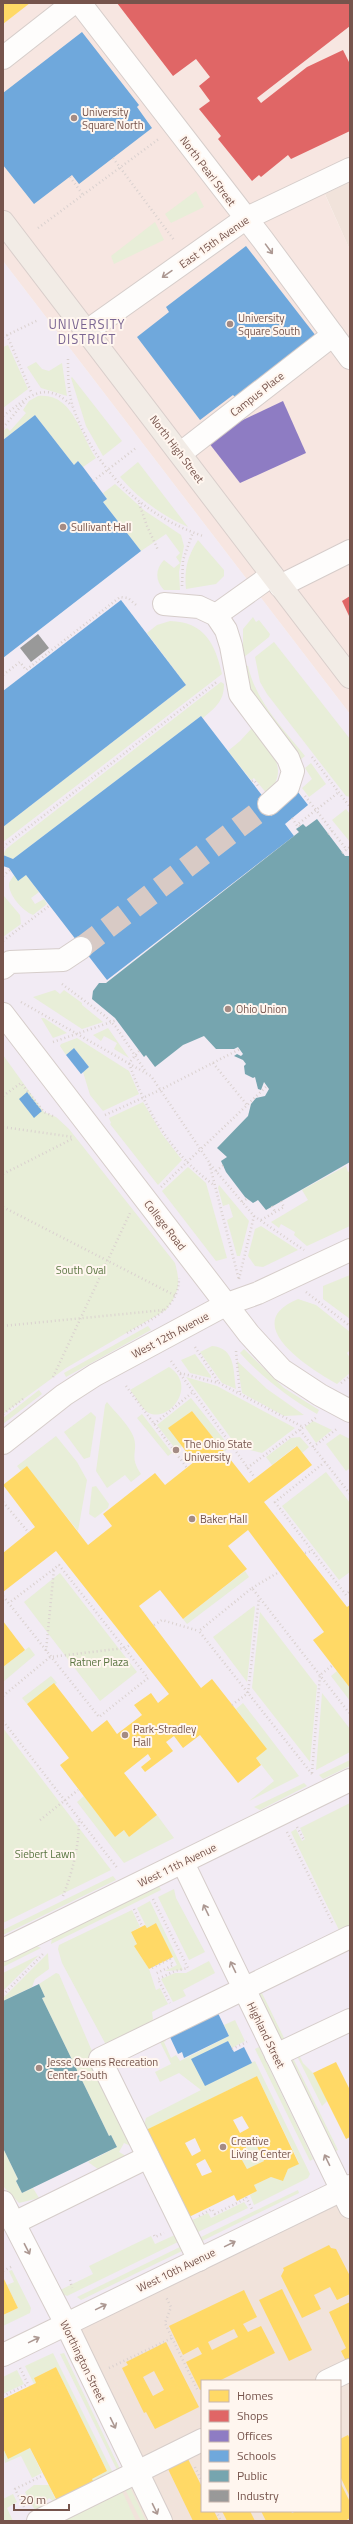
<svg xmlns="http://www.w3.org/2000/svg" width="353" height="2524" font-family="'Titillium Web',sans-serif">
	<rect width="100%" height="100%" fill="#f8f2ed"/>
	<g fill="#f1e3db" fill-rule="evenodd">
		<polygon points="350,182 350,250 325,194"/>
		<path d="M350,2186v335h-312l28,-197zM202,2381h138v130h-138z"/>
	</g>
	<polygon fill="#f7e6e1" points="3,3 350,3 350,158 316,175 350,250 350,714 3,261"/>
	<polygon fill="#f2ebf4" points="3,261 350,714 350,2186 66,2324 136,2472 38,2521 3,2521"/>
	<g fill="#e8eed8">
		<polygon points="196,191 204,207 171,223 165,214"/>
		<polygon points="155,222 164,240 114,264 111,256"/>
		<polygon points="8,345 28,389 3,408 3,347"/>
		<polygon points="36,362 42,369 49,371 62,363 67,396 41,388 27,367"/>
		<polygon points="72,377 122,441 103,456 86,426 71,378"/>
		<path d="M38,396c35,-4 42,39 58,62l-13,9 -5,-6 -4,4 -39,-50 -32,25v-9l4,-3 3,3 16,-18 -3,-3 6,-9z"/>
		<path d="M138,462l50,65c-27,-12 -49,-28 -68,-50z"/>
		<path d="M115,484l30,27 36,24 3,11 -5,26 1,18h-16c-9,-9 -9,-21 0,-30l10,8 6,-5 -4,-6 4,-4 -14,-19 -25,17 -38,-49 4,-3 -4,-6z"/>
		<path d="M198,540l26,30v6l-8,8 -30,5c-2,-19 1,-32 12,-49z"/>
		<polygon points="253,617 256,622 259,620 270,634 269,637 243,658 243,629"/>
		<path d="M170,621c34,1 45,22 52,53l-219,168v-15l183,-142 -39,-52 10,-8z"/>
		<polygon points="274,642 350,739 350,797 346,796 267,694 260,682 255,657"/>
		<path d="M244,665l4,1c8,36 35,62 57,90l-6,5 -47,-63z"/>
		<path d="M221,682l3,2c0,17 -8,23 -21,34l-2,-2 -188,143 -10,-4 3,-6z"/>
		<path d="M252,728c17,22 40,40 15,66l-13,-16 -3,2 -23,-29 12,-10z"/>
		<polygon points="311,763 326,784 309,797 302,788 312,779 305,768"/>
		<polygon points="346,809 350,814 350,842 332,820"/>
		<path d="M14,875h12l13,17 -8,6 4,6 9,-5 3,5 -14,11c-10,-4 -25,-20 -24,-32z"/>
		<polygon points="4,896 20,915 21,924 3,937"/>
		<polygon points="55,990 60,994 64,990 82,1003 82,1005 103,1022 82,1029 33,997"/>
		<polygon points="41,1018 44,1018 67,1033 53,1038"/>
		<polygon points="108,1028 129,1058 114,1049 117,1043 104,1036 101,1041 93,1035"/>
		<polygon points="77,1038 129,1071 139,1094 103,1111 90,1095 83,1072 89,1067 74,1048 66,1055 60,1046 61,1044"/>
		<path d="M3,1055l41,57 12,5 13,12 106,134c6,22 4,29 -9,47l-100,58 -63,46z"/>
		<polygon points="143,1102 162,1134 182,1160 158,1185 110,1124 111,1123 109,1118"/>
		<polygon points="346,1166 348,1172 350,1171 350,1226 307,1246 294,1235 295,1232 281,1224 279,1228 271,1222 308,1200 302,1190"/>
		<polygon points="188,1167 206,1183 227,1258 216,1261 162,1191"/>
		<polygon points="219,1185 249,1221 240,1256 237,1256 227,1220 233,1217 229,1204 223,1206 218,1188"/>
		<polygon points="261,1226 298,1250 263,1267 255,1266 248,1256 255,1229"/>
		<polygon points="350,1275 350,1319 323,1299 323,1286"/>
		<path d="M298,1299l18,6 34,27v18l-3,3 3,5v15l-13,11c-26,-15 -100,-60 -39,-85z"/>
		<polygon points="148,1326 151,1330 66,1377 64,1373"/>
		<path d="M212,1346c24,2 21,25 24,43l-14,-6 -22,-31z"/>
		<path d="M244,1349l40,39 35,22 -2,4c-29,-16 -55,-37 -77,-61z"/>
		<polygon points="195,1354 211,1376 211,1378 190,1373 181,1360"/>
		<polygon points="237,1361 267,1389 304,1415 284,1416 242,1393"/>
		<path d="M169,1367c30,19 -1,58 -22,45 -6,-5 -12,-16 -17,-22z"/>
		<polygon points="186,1377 217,1386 295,1428 262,1453 242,1448 233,1441"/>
		<polygon points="39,1390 42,1394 3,1424 3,1418"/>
		<polygon points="191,1398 230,1447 224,1452 192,1411 169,1428 182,1446 177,1451 157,1425"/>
		<path d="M107,1402c8,10 23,24 27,36 4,15 -5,18 7,36l-10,8 -6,-7 -18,13 -11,-17 9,-66z"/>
		<polygon points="91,1412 96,1417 90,1457 84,1459 64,1432"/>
		<polygon points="142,1414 172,1453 168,1456 137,1418"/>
		<polygon points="313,1421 332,1430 316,1443 305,1427"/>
		<polygon points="340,1434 350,1439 350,1468 346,1471 326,1444"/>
		<polygon points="56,1436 77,1462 87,1480 78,1531 27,1467 21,1471 17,1466"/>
		<polygon points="300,1437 309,1447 302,1453 296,1446 272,1465 266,1457 291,1438"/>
		<polygon points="326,1472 350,1503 350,1572 339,1580 282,1506"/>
		<polygon points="96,1486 109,1504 108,1508 95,1518 89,1514 92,1487"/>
		<polygon points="245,1571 249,1577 187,1624 183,1619"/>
		<polygon points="60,1573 137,1672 100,1701 24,1602"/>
		<polygon points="254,1606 255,1607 247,1682 213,1637"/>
		<polygon points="260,1612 317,1686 310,1762 252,1688"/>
		<polygon points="29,1647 35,1655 3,1682 3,1667"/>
		<polygon points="337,1671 350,1688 350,1701 331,1676"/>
		<polygon points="51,1676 57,1683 27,1704 22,1698"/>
		<polygon points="322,1693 350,1729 350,1752 316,1770"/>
		<polygon points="243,1703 299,1776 249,1801 274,1781 256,1758 266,1749 236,1709"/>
		<polygon points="3,1728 111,1870 3,1923"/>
		<polygon points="350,1760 350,1766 323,1779 319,1775"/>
		<polygon points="304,1783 307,1786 260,1810 254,1807"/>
		<polygon points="84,1796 115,1837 124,1830 129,1837 157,1815 174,1838 124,1863 77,1802"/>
		<polygon points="350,1803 350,1925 339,1930 291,1832 296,1829 302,1841 305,1839 300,1828"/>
		<polygon points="113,1876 116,1880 3,1935 3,1930"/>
		<polygon points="159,1886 161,1890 51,1944 52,1938"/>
		<polygon points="174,1889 176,1898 205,1952 189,1960 158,1897"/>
		<polygon points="150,1901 183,1970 165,1971 177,1965 156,1923 147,1928 137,1908"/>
		<polygon points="132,1910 140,1927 131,1932 137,1944 134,1946 149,1969 156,1990 160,1988 168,2004 152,2012 153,2019 150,2023 110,2043 105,2043 62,1963 58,1949 59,1945"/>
		<polygon points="37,1946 41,1948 3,1967 3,1962"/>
		<polygon points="48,1953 49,1969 35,1979 32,1987 3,2001 3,1998"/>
		<polygon points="39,1955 3,1991 3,1973"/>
		<polygon points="209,1961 215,1973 183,1990 186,1996 173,2002 161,1979 175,1973 186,1973"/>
		<polygon points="56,1973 59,1974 133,2147 124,2143 119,2152 128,2157 102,2172 88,2162 117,2147 111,2135 109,2136 42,1998 45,1997 39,1984"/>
		<polygon points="259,1987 287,2044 281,2043 256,1993"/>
		<polygon points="235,2020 245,2041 232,2048 228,2041 192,2059 205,2085 255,2061 310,2174 308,2178 254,2205 250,2195 257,2191 254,2185 271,2177 283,2180 288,2169 299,2163 257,2076 147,2130 144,2125 146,2118 201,2090 179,2073 160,2082 155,2072 171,2064 159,2040 163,2034 166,2041 164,2042 171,2058 176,2055 180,2061 229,2036 224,2025"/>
		<polygon points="259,2047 313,2159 310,2161 255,2049"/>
		<polygon points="298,2053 303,2063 313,2073 327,2101 322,2106 296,2054"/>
		<polygon points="292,2056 338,2150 334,2152 290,2061"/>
		<polygon points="252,2136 264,2161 247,2169 242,2160 250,2155 243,2141"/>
		<polygon points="3,2148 18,2179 16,2181 22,2193 33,2188 39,2198 19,2203 3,2186"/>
		<polygon points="298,2190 299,2193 202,2241 201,2237"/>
		<polygon points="244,2202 248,2208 194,2234 188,2222 208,2213 211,2218"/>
		<polygon points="177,2234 180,2241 67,2296 65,2295 55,2299 52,2294 93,2274 89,2266 151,2236 155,2244"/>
		<polygon points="182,2246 182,2251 81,2300 77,2297"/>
		<polygon points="12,2270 31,2308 30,2313 3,2326 3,2315 18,2308 7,2285 14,2282 9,2271"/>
		<polygon points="53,2353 113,2473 83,2493 92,2479 107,2471 56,2367 34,2378 36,2383 34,2384 25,2366"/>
		<polygon points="64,2353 119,2467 119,2474 60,2354"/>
		<polygon points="17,2370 24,2384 3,2394 3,2377"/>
		<polygon points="3,2448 8,2458 30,2448 42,2473 32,2478 21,2456 5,2463"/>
		<polygon points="34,2485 49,2485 58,2505 49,2498 36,2512 25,2492"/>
		<polygon points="130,2487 146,2521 141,2521 125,2489"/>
		<polygon points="122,2491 136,2521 61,2521"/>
		<polygon points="13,2494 17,2502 7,2508 13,2521 3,2521 3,2499"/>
	</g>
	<g fill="#ffd966" fill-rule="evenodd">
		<polygon points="3,3 30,3 3,24"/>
		<polygon points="192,1411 249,1483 297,1446 312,1465 264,1502 347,1607 350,1605 350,1688 313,1640 324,1632 248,1530 228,1546 247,1569 183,1619 160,1590 139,1606 201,1688 212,1679 267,1749 256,1758 261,1765 238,1783 200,1735 183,1748 174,1736 166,1742 173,1751 145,1772 141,1767 151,1759 148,1754 124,1773 157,1815 129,1837 124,1830 115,1837 60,1765 69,1758 27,1704 54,1683 92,1732 107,1720 117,1734 142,1715 134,1705 151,1693 158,1703 169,1694 56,1551 3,1592 3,1553 35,1527 3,1485 27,1466 88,1545 112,1526 103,1514 155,1473 165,1485 194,1462 168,1428"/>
		<polygon points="3,1621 25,1650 3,1667"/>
		<polygon points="156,1923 173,1957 149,1969 134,1946 137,1944 131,1932 145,1925 147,1928"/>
		<polygon points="336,2062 350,2090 350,2137 346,2139 313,2073"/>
		<path d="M257,2076l42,88 -11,5 -5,12 -12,-4 -17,8 3,6 -20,10 -3,-6 -45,22 -43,-87zM242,2116l7,12 -9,5 -7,-13zM252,2136l12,25 -17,8 -5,-9 8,-4 -7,-15zM195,2138l6,13 -9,5 -7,-13zM205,2159l7,13 -10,4 -6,-12z"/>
		<polygon points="329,2245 331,2248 336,2249 350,2276 350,2294 337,2300 330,2287 314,2295 321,2309 302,2318 281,2276 284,2270 283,2268"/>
		<polygon points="3,2277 18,2308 3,2315"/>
		<polygon points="282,2289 312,2350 289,2361 259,2300"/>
		<path d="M244,2290l13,27 -14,7 5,8 13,-6 14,27 -56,28h-17v8l-2,1 -14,-28 16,-8 -4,-7 -15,8 -14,-29zM234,2329l4,8 -26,13 -4,-8z"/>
		<polygon points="350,2302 350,2362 347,2363 341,2351 346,2348 329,2312"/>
		<path d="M166,2342l33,65 -44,22 -9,-17 -2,1 -22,-45 6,-3 -2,-3zM154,2371l10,19 -11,6 -10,-19z"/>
		<polygon points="56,2367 107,2471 92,2479 94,2483 57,2501 30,2448 8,2459 3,2448 3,2399 36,2383 34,2378"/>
		<polygon points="348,2435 350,2439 350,2497 340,2476 340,2439"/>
		<polygon points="188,2459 202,2487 202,2511 214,2511 219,2521 193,2521 168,2469"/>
		<polygon points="340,2482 350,2502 350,2518 345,2521 266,2521 261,2511 291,2511 292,2513 297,2511 340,2511"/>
		<polygon points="222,2511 250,2511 255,2521 227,2521"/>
	</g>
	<g fill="#e06666">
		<polygon points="117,3 350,3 350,26 257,98 261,103 307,67 343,50 350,64 350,131 291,159 288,155 261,177 259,175 252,181 218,139 221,136 199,109 210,101 199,86 210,77 196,59 173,76"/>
		<polygon points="350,596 350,618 342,601"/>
	</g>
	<polygon fill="#8e7cc3" points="283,401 306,453 240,483 205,438"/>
	<g fill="#6fa8dc">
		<polygon points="82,32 139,105 137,107 152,128 79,184 72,175 34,204 3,165 3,93"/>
		<polygon points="246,246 316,336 236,398 233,395 200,420 137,337 169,312 166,307"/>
		<polygon points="35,415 74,465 78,461 83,467 107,499 103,502 141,551 3,658 3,440"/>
		<polygon points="121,600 186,685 3,827 3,691"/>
		<polygon points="201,716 274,811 298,792 308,805 285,824 294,836 107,980 26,875 18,881 9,868 3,866 3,855 13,859"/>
		<polygon points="74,1048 89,1067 81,1074 66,1055"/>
		<polygon points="27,1092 42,1111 34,1118 19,1099"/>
		<polygon points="217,2011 229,2036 184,2058 182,2052 178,2054 170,2037 173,2036 171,2030"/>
		<polygon points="228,2041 234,2052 244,2047 252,2063 205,2086 191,2059"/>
	</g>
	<g fill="#76a5af">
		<polygon points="317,819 345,856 350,856 350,1162 266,1210 258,1200 253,1203 245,1197 226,1172 221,1161 227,1157 217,1148 248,1116 251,1104 256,1098 265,1096 269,1089 264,1082 261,1090 258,1089 255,1077 253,1078 245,1074 244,1066 246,1064 243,1060 234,1056 237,1054 241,1056 243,1054 238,1047 234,1049 216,1049 204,1036 183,1045 155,1067 146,1055 144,1057 115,1018 92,999 93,991 99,983 106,983 299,832 296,829 299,827 303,824 306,827"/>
		<polygon points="39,1984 45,1997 42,1998 109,2136 111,2135 117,2147 22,2193 16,2181 18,2179 3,2148 3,2001"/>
	</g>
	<polygon fill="#999" points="38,634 49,648 31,662 20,648"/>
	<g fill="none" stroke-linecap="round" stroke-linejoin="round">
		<polyline stroke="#d8cac5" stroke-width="22" stroke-dasharray="22 11" stroke-linecap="butt" points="81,948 269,804"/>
		<defs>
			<g id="minor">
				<polyline points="80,3 263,240 350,358"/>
				<polyline points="3,58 73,3"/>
				<polyline points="87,331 245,219 350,169"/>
				<polyline points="181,453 333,335"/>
				<polyline points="280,586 350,551"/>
				<polyline points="164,604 199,607 216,615 226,630 231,646 240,694 288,758 293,771 288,787 269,804"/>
				<polyline points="216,615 272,575"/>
				<polyline points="3,968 10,962 63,960 81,948"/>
				<polyline points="3,1014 249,1334 282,1370 320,1395 350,1411"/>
				<polyline points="3,1443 64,1395 95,1375 227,1304 258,1293 350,1250"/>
				<polyline points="183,1863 350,2207"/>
				<polyline points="3,1950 350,1780"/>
				<polyline points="276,2055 350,2020"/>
				<polyline points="3,2202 66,2324 161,2521"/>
				<polyline points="14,2223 148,2157"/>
				<polyline points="199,2260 100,2059 350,1937"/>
				<polyline points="3,2355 350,2186"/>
				<polyline points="327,2381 350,2370"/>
				<polyline points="38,2521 202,2440"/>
			</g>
			<polyline id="major" points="3,222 350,677"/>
		</defs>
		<use href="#minor" stroke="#d6cdca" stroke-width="24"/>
		<use href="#major" stroke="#d9cecb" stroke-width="24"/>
		<g stroke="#dad1cf" stroke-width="2.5" stroke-dasharray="1 3" stroke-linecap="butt">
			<polyline points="113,158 174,240"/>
			<polyline points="70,177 83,195"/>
			<polyline points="38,228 160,138"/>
			<polyline points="7,335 32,394"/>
			<polyline points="3,337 38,320"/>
			<path d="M68,359c0,16 0,33 5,48 22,62 68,108 130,129"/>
			<path d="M3,416c25,-18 41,-38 69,-10"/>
			<polyline points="3,428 25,401"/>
			<polyline points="93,481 136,448"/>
			<polyline points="139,503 147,526 158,550"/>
			<polyline points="182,586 183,560 193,532"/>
			<polyline points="3,675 20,662 26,670 120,597 128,598 136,605"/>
			<polyline points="312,757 350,807"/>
			<polyline points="252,781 254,780 258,786"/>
			<polyline points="305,796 316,810 339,792"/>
			<polyline points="292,818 298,827"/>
			<polyline points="300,826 298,824 316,810 347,850"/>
			<polyline points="328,834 332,831"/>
			<polyline points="3,847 218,681"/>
			<polyline points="342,853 350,847"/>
			<polyline points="3,876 10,870"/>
			<polyline points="3,941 49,906"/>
			<polyline points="62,984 105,1016 116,1027 146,1072"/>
			<polyline points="21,1002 151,1076 209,1162 239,1280"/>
			<polyline points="53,1042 117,1020"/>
			<path d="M139,1051l-10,12c16,47 44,93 85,122"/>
			<polyline points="213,1063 247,1105"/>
			<polyline points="3,1096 21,1083 44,1112 55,1117"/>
			<polyline points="105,1115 160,1090 240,1049"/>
			<polyline points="3,1127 73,1137"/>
			<polyline points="210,1164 254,1216 304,1250"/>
			<polyline points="216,1171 224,1165"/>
			<polyline points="3,1174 74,1138"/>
			<polyline points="161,1187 267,1086"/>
			<polyline points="242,1202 248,1198"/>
			<polyline points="272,1206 275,1212"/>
			<polyline points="3,1207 176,1296"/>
			<polyline points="261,1220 284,1207 281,1201"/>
			<polyline points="239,1279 254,1216"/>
			<polyline points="306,1292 350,1326"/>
			<polyline points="3,1326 164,1310"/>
			<path d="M127,1333c23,-13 52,-24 52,-55"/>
			<polyline points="195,1347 219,1383"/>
			<polyline points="236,1351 240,1395"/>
			<polyline points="171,1361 255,1478"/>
			<polyline points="180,1373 219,1383 303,1427"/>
			<polyline points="53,1377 130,1213"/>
			<polyline points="341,1383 350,1376"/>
			<polyline points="126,1386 187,1468"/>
			<polyline points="3,1414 23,1399"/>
			<polyline points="154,1424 193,1392"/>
			<polyline points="300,1430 350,1494"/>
			<polyline points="313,1447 338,1428"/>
			<polyline points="325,1462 275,1502 346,1595 350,1591"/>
			<polyline points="247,1468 317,1417"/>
			<polyline points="3,1502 29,1533"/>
			<polyline points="305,1553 312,1551"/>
			<polyline points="252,1588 279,1572"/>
			<polyline points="3,1596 99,1717 148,1678 59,1565 9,1603"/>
			<polyline points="154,1625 162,1620 199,1631"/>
			<polyline points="46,1651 54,1569"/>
			<polyline points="3,1696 50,1657 125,1648 130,1645"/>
			<polyline points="232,1705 248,1693 259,1598"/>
			<polyline points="3,1721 118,1869"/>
			<polyline points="312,1773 320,1675 333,1665"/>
			<polyline points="312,1774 199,1631 252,1588 350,1714"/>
			<polyline points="40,1820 78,1790"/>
			<polyline points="297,1827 304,1840"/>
			<polyline points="287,1832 333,1924"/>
			<path d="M63,1896c10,-26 16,-49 16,-77"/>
			<polyline points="153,1899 188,1968 175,1971 158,1979 170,2003"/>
			<polyline points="134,1909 142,1926"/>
			<polyline points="152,1968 170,1959 173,1965 155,1974"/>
			<polyline points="3,1995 43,1954"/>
			<polyline points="232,2049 247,2042"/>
			<polyline points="246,2197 252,2209"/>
			<polyline points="199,2216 212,2209 215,2214 247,2198"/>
			<polyline points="154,2235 155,2237 164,2233"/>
			<polyline points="3,2271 13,2266"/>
			<polyline points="70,2280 72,2288"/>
			<polyline points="172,2338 198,2391"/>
			<polyline points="20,2368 29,2386"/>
			<polyline points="109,2368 172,2338 165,2323 171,2307 166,2297"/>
			<polyline points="3,2396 28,2384"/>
			<polyline points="195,2467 202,2482"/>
			<polyline points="24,2507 15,2489 44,2475"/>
			<polyline points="216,2511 221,2521"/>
		</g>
		<use href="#minor" stroke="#fefdfc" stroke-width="22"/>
		<use href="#major" stroke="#f2ece6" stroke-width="22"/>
	</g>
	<defs><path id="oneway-shaft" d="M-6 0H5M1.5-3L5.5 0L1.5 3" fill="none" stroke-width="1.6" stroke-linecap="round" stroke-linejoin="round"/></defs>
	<g stroke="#ac9892">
		<use href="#oneway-shaft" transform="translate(269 249) rotate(54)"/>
		<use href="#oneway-shaft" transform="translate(167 274) rotate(145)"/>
		<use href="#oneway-shaft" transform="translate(206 1910) rotate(-116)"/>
		<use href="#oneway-shaft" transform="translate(233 1967) rotate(-116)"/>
		<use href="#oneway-shaft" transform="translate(327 2160) rotate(-116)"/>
		<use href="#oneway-shaft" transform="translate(230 2244) rotate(-26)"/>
		<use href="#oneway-shaft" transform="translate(27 2249) rotate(63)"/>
		<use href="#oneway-shaft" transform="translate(101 2307) rotate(-26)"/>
		<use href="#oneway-shaft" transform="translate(34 2340) rotate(-26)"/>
		<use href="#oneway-shaft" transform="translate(113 2423) rotate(64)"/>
		<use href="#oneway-shaft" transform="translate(155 2509) rotate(64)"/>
	</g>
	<g fill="#a48b84" stroke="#fff6ef" stroke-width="1.5">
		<circle cx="74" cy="118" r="4"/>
		<circle cx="230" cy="324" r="4"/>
		<circle cx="63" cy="527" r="4"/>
		<circle cx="228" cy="1009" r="4"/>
		<circle cx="176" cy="1450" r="4"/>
		<circle cx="192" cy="1519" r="4"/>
		<circle cx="125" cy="1735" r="4"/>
		<circle cx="39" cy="2068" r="4"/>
		<circle cx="223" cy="2147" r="4"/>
	</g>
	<g text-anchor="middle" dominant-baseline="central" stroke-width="4" stroke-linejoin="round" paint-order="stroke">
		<g font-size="11" fill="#76544c" stroke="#fff6ef" text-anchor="start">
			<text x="82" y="112">University<tspan x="82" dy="13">Square North</tspan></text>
			<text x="238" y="318">University<tspan x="238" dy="13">Square South</tspan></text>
			<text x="71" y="527">Sullivant Hall</text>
			<text x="236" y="1009">Ohio Union</text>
			<text x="184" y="1444">The Ohio State<tspan x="184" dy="13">University</tspan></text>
			<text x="200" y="1519">Baker Hall</text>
			<text x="133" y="1729">Park-Stradley<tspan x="133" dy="13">Hall</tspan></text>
			<text x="47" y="2062">Jesse Owens Recreation<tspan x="47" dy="13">Center South</tspan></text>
			<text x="231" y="2141">Creative<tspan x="231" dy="13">Living Center</tspan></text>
		</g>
		<g font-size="11" fill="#76544c" stroke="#fff6ef">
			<text transform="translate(208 171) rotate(53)">North Pearl Street</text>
			<text transform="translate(214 242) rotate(-35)">East 15th Avenue</text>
			<text transform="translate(257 394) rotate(-38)">Campus Place</text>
			<text transform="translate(177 449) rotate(53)">North High Street</text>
			<text transform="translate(165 1225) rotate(52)">College Road</text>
			<text transform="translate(170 1335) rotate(-28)">West 12th Avenue</text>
			<text transform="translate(177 1865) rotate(-26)">West 11th Avenue</text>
			<text transform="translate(266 2035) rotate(64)">Highland Street</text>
			<text transform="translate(176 2270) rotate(-26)">West 10th Avenue</text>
			<text transform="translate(83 2361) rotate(64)">Worthington Street</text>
		</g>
		<g font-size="11" fill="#5a7541" stroke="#fff6ef">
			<text x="81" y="1270">South Oval</text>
			<text x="99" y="1662">Ratner Plaza</text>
			<text x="45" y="1854">Siebert Lawn</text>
		</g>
		<g font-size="13" letter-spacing="1" fill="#7a6592" stroke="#fff6ef">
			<text x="87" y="324">UNIVERSITY<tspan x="87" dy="15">DISTRICT</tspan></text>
		</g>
	</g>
	<rect width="353" height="2524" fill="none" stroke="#76544c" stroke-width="8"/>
	<rect x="201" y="2380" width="140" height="132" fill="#fff6ef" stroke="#c8b5ae"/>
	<rect x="209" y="2390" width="20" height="12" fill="#ffd966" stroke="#c8b5ae"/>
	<text x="237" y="2400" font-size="12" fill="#76544c">Homes</text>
	<rect x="209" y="2410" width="20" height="12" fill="#e06666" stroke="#c8b5ae"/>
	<text x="237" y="2420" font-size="12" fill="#76544c">Shops</text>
	<rect x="209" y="2430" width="20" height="12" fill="#8e7cc3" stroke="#c8b5ae"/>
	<text x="237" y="2440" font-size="12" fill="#76544c">Offices</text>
	<rect x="209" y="2450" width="20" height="12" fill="#6fa8dc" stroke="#c8b5ae"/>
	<text x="237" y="2460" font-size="12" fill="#76544c">Schools</text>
	<rect x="209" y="2470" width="20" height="12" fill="#76a5af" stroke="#c8b5ae"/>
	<text x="237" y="2480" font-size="12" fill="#76544c">Public</text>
	<rect x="209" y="2490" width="20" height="12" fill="#999999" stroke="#c8b5ae"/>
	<text x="237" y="2500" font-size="12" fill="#76544c">Industry</text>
	<path d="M14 2504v6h55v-6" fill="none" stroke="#76544c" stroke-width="2"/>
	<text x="20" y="2504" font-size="12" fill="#76544c" stroke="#fff6ef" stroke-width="3" paint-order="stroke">20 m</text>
</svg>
